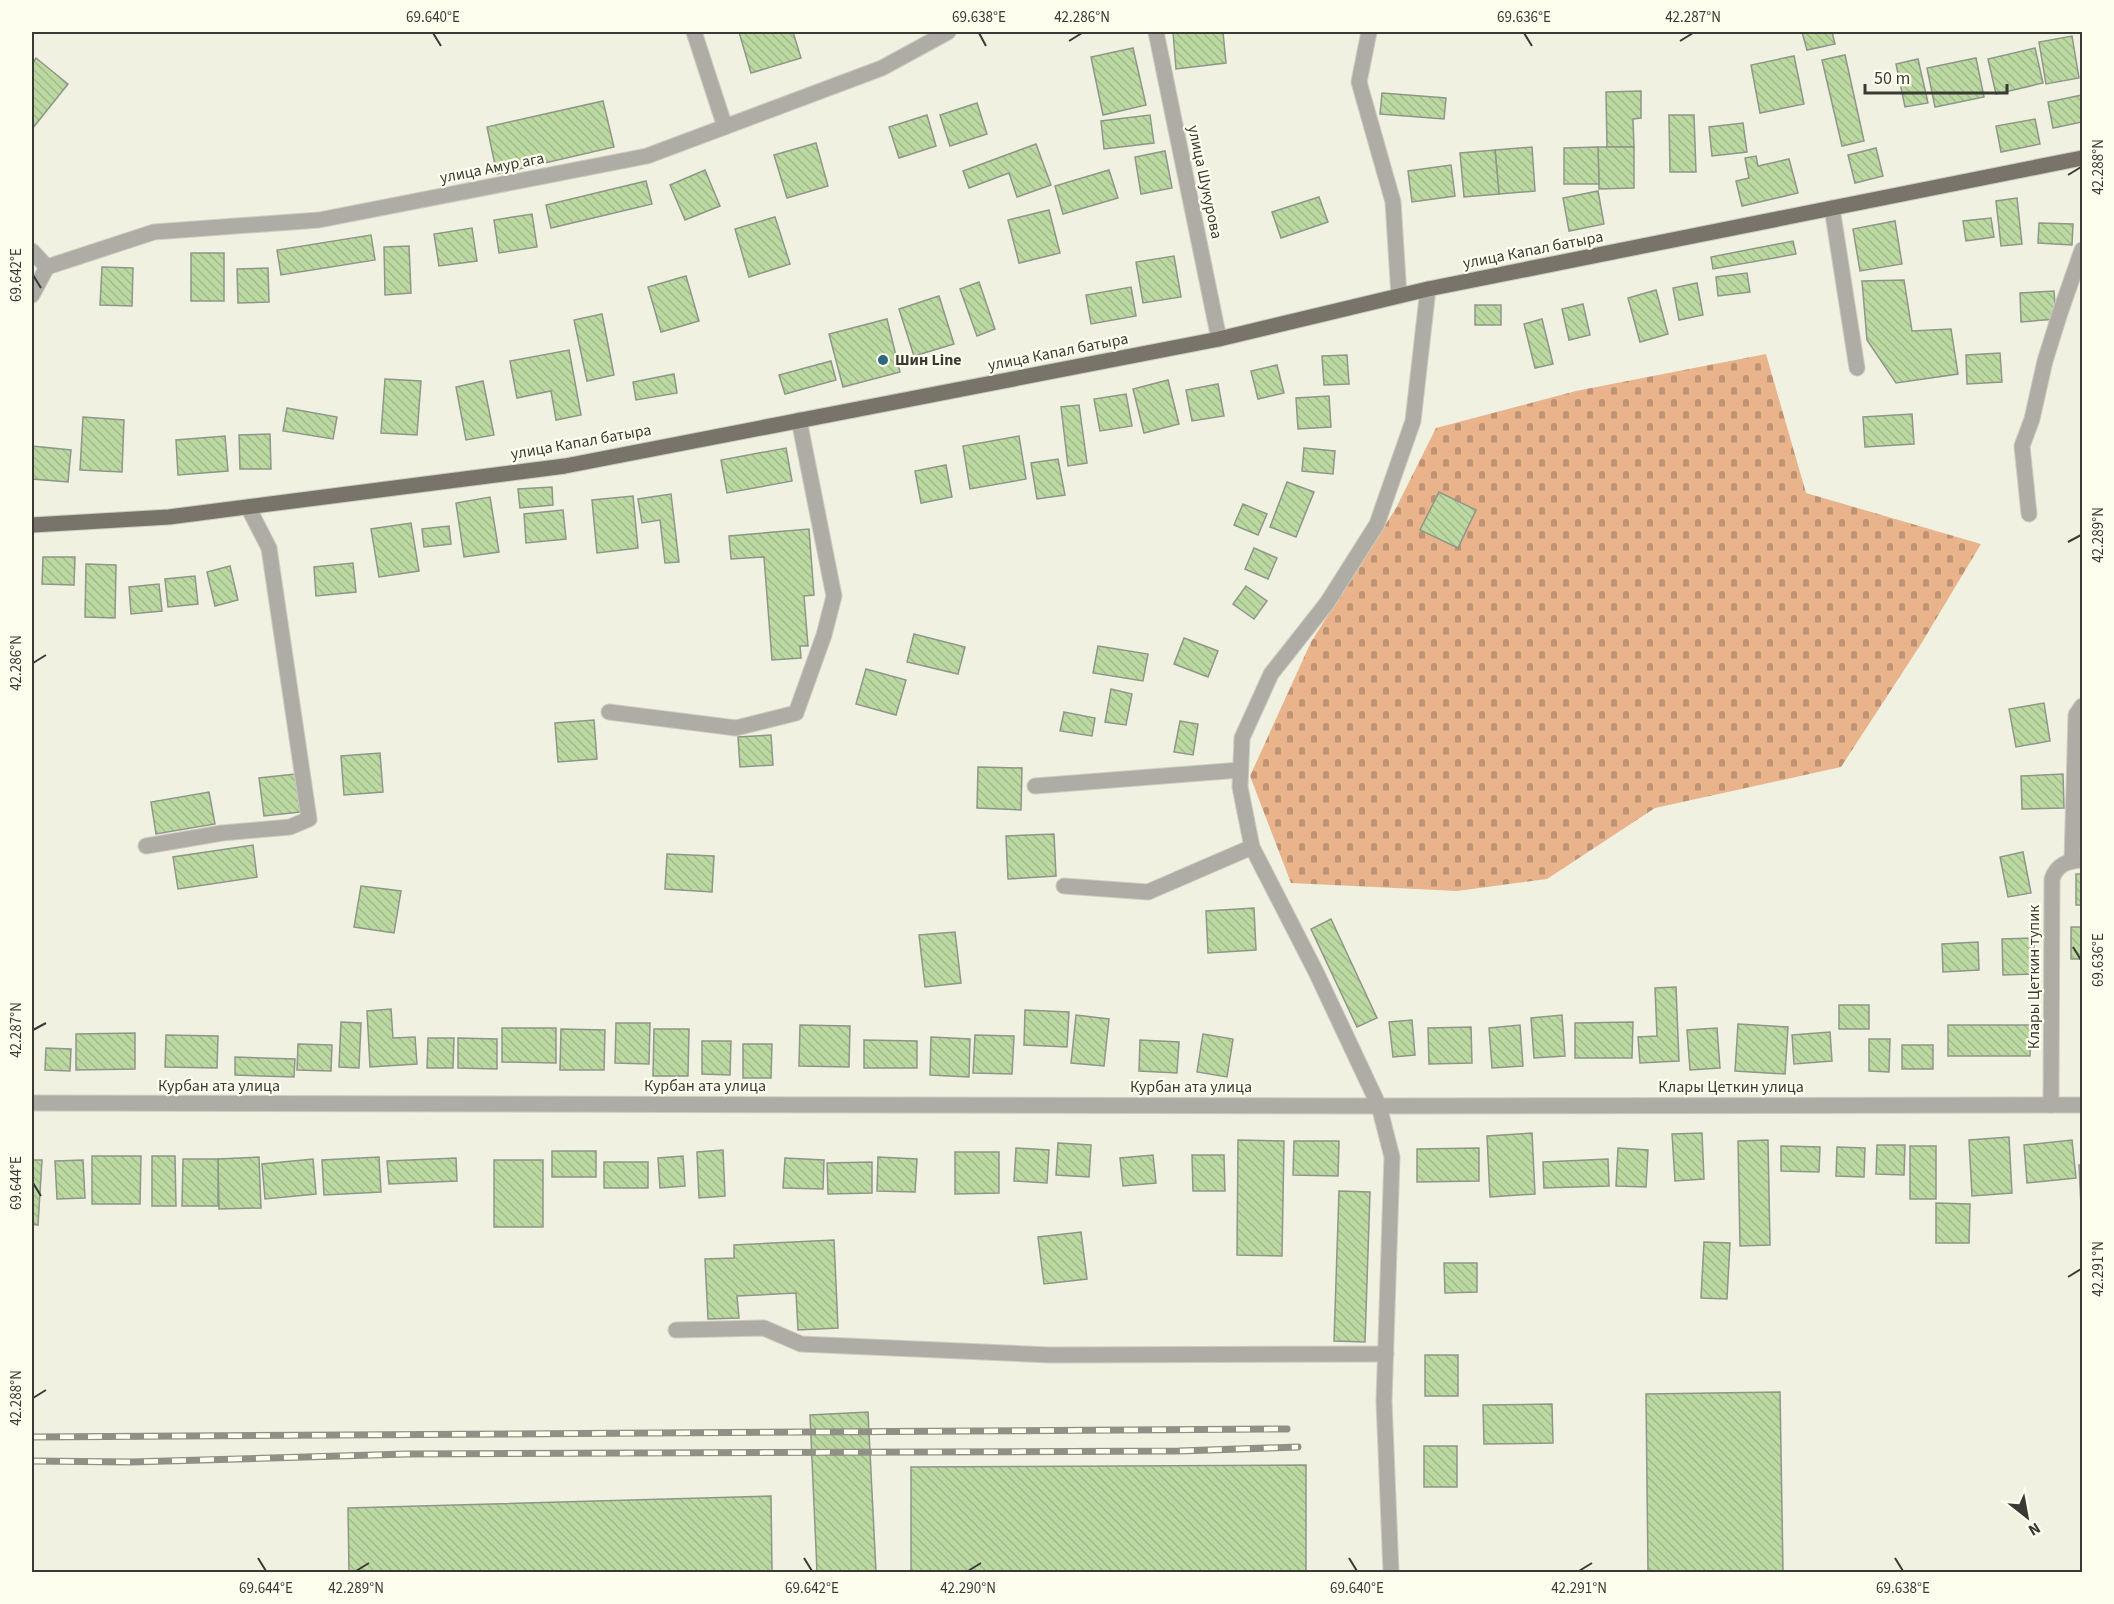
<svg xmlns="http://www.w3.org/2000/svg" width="2114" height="1604" font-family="'Source Sans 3',sans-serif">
	<defs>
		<pattern id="cemetery-stones" width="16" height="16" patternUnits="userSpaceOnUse" patternTransform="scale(1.5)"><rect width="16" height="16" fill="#e9b48c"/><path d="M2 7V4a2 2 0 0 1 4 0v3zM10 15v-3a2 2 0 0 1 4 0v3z" fill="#be9373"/></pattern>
		<pattern id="building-back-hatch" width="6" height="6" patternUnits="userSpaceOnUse" patternTransform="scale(1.5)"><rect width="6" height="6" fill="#bbd9a1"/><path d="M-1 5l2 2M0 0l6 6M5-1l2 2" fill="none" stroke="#a2bb8b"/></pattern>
	</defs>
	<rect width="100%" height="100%" fill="#f1f1e2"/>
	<polygon fill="url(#cemetery-stones)" points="1766,354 1806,493 1981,544 1921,644 1841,767 1655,808 1547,879 1457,891 1291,883 1250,776 1311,642 1396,508 1436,428 1576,391"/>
	<g fill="url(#building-back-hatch)" stroke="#8f968a" stroke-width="1.5">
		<polygon points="739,32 793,32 801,58 751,73"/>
		<polygon points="1173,32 1223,32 1226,63 1176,69"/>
		<polygon points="1802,32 1832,32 1835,44 1807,50"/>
		<polygon points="2072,36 2079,78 2046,84 2039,42"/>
		<polygon points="1133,48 1146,105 1103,115 1091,57"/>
		<polygon points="2035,48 2043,83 1996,94 1988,59"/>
		<polygon points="1845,55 1864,141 1842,146 1822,60"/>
		<polygon points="1794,56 1804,104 1760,113 1751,65"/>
		<polygon points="36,58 68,84 32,129 32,64"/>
		<polygon points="1976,58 1984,97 1935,107 1927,68"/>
		<polygon points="1918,59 1928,103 1905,107 1896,64"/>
		<polygon points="1641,91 1641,118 1633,119 1634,147 1607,147 1606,92"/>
		<polygon points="1382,93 1446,98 1444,119 1380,114"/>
		<polygon points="2082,95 2082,122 2053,128 2048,102"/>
		<polygon points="603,101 614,147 497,174 487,127"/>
		<polygon points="977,103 987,134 950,146 940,115"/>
		<polygon points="927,115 936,146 899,158 889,127"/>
		<polygon points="1150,115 1154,143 1104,149 1101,121"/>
		<polygon points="1669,115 1694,115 1696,172 1670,172"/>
		<polygon points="2035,119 2040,144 2001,152 1996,126"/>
		<polygon points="1743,123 1747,152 1712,156 1709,127"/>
		<polygon points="816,143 828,186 787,198 774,155"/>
		<polygon points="1036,144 1051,185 1017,197 1009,173 969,188 963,171"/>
		<polygon points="1532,147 1535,191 1499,194 1495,150"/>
		<polygon points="1598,147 1634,147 1634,188 1599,189"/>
		<polygon points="1598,147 1599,184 1564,184 1564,148"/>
		<polygon points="1876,148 1883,176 1855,183 1848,155"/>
		<polygon points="1495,150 1499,194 1464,197 1460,153"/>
		<polygon points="1165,151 1172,188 1141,194 1135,157"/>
		<polygon points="1756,156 1758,166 1789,159 1798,193 1742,206 1736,181 1749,178 1745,158"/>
		<polygon points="1451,165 1455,196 1412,202 1408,171"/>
		<polygon points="705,170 720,206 685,220 670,185"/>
		<polygon points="1109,170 1118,198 1063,214 1055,186"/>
		<polygon points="646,181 652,204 551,228 546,205"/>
		<polygon points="1598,191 1604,224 1569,231 1563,198"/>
		<polygon points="1319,197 1328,222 1281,238 1272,212"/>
		<polygon points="2017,198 2022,244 2001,246 1996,201"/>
		<polygon points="1049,210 1060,253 1019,263 1008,220"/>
		<polygon points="532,214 537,247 499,253 494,220"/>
		<polygon points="775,217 790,264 749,277 735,229"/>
		<polygon points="1991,218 1994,237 1966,241 1963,221"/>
		<polygon points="1895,221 1902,264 1860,271 1853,229"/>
		<polygon points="2039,223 2073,224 2072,245 2038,243"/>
		<polygon points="472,228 477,261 439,266 434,234"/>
		<polygon points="371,235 375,260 281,275 277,250"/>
		<polygon points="1793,241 1796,254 1713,269 1711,257"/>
		<polygon points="409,246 411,293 385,295 384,247"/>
		<rect x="191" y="253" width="33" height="48"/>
		<polygon points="1174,256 1181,297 1143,303 1136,262"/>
		<polygon points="102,267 133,268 132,306 100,305"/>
		<polygon points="268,268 269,302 238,303 237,269"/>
		<polygon points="1747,273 1750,292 1718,296 1716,277"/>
		<polygon points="686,276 699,321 661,332 648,287"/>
		<polygon points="1904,280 1912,331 1951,329 1958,374 1896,383 1867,340 1862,281"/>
		<polygon points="979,282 995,329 977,336 960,289"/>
		<polygon points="1697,283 1703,315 1679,320 1673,288"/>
		<polygon points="1131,287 1136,316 1091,324 1086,295"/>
		<polygon points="1656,290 1668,334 1640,342 1628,298"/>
		<polygon points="2054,291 2056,319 2021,322 2020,293"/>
		<polygon points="939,296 954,344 914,356 899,309"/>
		<polygon points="1583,304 1590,335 1569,340 1562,309"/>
		<rect x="1475" y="305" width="26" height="20"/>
		<polygon points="602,314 614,375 587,381 574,320"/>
		<polygon points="887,319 900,372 843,387 829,334"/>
		<polygon points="1542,319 1553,364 1535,368 1524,324"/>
		<polygon points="569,350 581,415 556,420 551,391 517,398 510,361"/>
		<polygon points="2000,353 2002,382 1967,384 1966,355"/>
		<polygon points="1347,355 1349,384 1324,385 1322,356"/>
		<polygon points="831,361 836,380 785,394 779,375"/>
		<polygon points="1277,365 1284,393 1258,399 1251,371"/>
		<polygon points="674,374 677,393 636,400 633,382"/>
		<polygon points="385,379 421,381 417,435 381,433"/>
		<polygon points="1168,380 1179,424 1144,433 1133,389"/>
		<polygon points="483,381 494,435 466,440 456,387"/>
		<polygon points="1218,384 1224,416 1192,421 1186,390"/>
		<polygon points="1126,394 1132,426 1100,431 1094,399"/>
		<polygon points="1329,396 1331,427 1298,429 1296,398"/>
		<polygon points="1079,405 1087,463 1068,466 1061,407"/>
		<polygon points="287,408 337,417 333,439 283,431"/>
		<polygon points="1912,414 1914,444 1865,447 1863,417"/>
		<polygon points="83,417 124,420 122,472 80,470"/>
		<polygon points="270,434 271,469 240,469 239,435"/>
		<polygon points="225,436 228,471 178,475 176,440"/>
		<polygon points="1019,436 1026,479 970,489 963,446"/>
		<polygon points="32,446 71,450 68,482 32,479"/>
		<polygon points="786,448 792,481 727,493 721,460"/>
		<polygon points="1304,448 1335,451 1333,474 1302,471"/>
		<polygon points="1058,459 1065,495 1037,499 1031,463"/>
		<polygon points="946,465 952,497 921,503 915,471"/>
		<polygon points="1287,482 1314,492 1296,537 1270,527"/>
		<polygon points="552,487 553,505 520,508 518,489"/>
		<polygon points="1439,492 1476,510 1458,548 1420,530"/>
		<polygon points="671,494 679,562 665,563 660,520 642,523 638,499"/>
		<polygon points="633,496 638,548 597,553 592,500"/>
		<polygon points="490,497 499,552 464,557 456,503"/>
		<polygon points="1243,504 1267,514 1258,535 1234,525"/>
		<polygon points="563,510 566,539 526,543 524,514"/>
		<polygon points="411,523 419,571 379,577 371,529"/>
		<polygon points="449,526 451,544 424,547 422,529"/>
		<polygon points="809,529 814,595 804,596 808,646 800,646 801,658 772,660 764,557 731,559 729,536"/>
		<polygon points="1254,548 1277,558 1268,579 1245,569"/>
		<polygon points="43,557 75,557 74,585 42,584"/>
		<polygon points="353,563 356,592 316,596 314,567"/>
		<polygon points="86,564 116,565 115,618 85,617"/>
		<polygon points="230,566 238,600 215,606 207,572"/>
		<polygon points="195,576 198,604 168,607 165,579"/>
		<polygon points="159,584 162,611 131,614 129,587"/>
		<polygon points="1246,586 1267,601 1254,619 1233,604"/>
		<polygon points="914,634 965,647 958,674 907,662"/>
		<polygon points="1184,638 1218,651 1208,677 1174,664"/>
		<polygon points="1098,646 1148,654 1143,681 1093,673"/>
		<polygon points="866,669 906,680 896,715 856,704"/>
		<polygon points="1111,689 1132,694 1126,725 1105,722"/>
		<polygon points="2044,703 2050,741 2016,747 2009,709"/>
		<polygon points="1064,712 1095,718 1092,736 1060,731"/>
		<polygon points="594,720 597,759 558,762 555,723"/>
		<polygon points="1180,721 1198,724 1193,755 1174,752"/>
		<polygon points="771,735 773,765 740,767 738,737"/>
		<polygon points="380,753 383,792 344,795 341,756"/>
		<polygon points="978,767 1022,768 1021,810 977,808"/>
		<polygon points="295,774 300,812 264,816 259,778"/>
		<polygon points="2063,774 2064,808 2022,809 2021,776"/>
		<polygon points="209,792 215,824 156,834 151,802"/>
		<polygon points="1054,834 1056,876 1008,879 1006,836"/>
		<polygon points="253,845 257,877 178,889 173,857"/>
		<polygon points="2023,852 2031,893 2008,897 2000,857"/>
		<polygon points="667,854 714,856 712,892 665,889"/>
		<rect x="2076" y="874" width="6" height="31"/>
		<polygon points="361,886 401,891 394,933 354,927"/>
		<polygon points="1254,908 1256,950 1208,953 1206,911"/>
		<polygon points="1331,919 1377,1018 1357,1027 1311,929"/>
		<rect x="2071" y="927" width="11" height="32"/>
		<polygon points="955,932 961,983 925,987 919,935"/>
		<polygon points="2034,938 2034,974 2003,975 2002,939"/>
		<polygon points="1978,942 1979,970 1943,972 1942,944"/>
		<polygon points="1676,987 1679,1061 1640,1063 1638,1037 1657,1036 1655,988"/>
		<rect x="1839" y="1005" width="30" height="24"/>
		<polygon points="391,1009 393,1038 415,1037 417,1064 370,1067 367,1011"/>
		<polygon points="1025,1010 1069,1012 1067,1047 1024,1045"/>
		<polygon points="1076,1015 1109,1019 1104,1066 1071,1063"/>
		<polygon points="1562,1015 1565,1056 1534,1058 1531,1018"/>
		<polygon points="1412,1020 1415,1055 1393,1057 1389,1022"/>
		<polygon points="341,1022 361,1023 359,1068 339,1067"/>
		<polygon points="1633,1022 1632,1058 1575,1058 1575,1023"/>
		<polygon points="616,1023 650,1023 649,1064 615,1063"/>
		<polygon points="1738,1024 1788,1027 1785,1074 1735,1071"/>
		<polygon points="800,1025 850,1026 849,1067 799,1066"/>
		<polygon points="1520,1025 1523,1066 1492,1068 1489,1028"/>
		<polygon points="1948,1025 2031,1025 2030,1056 1948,1056"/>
		<polygon points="1471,1027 1472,1063 1429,1064 1428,1028"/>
		<polygon points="502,1028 556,1028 556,1063 502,1062"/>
		<polygon points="1717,1028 1720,1068 1690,1070 1687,1030"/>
		<polygon points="561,1029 605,1030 604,1070 560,1070"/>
		<polygon points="654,1029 689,1029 688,1076 653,1076"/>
		<polygon points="1830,1032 1832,1061 1794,1064 1792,1035"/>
		<polygon points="135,1033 135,1069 76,1070 76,1034"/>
		<polygon points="1203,1034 1233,1039 1227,1077 1197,1072"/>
		<polygon points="166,1035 218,1036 217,1068 165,1067"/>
		<polygon points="975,1035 1014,1036 1012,1074 973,1073"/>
		<polygon points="931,1037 970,1039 969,1077 930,1075"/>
		<polygon points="428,1038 454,1038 453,1068 427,1068"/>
		<polygon points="458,1038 497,1039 497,1069 458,1068"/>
		<polygon points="1869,1039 1890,1039 1889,1072 1869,1071"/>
		<polygon points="864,1040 917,1041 917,1068 864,1068"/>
		<polygon points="1140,1040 1179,1042 1177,1073 1139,1071"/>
		<polygon points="702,1041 731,1041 730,1075 702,1074"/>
		<polygon points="298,1044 332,1045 331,1071 297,1070"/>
		<polygon points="743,1044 772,1044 771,1078 743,1078"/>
		<rect x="1902" y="1045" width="31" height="24"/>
		<polygon points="46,1048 71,1049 70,1071 45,1070"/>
		<polygon points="235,1057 295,1059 294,1077 235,1075"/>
		<polygon points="1532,1133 1535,1194 1490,1197 1487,1136"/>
		<polygon points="1702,1133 1704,1179 1675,1181 1672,1134"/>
		<polygon points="2009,1137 2012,1193 1972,1196 1969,1140"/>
		<polygon points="1238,1140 1284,1141 1282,1256 1237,1255"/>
		<polygon points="1768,1140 1770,1245 1740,1246 1738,1141"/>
		<polygon points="2072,1140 2076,1178 2027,1183 2024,1145"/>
		<polygon points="1294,1141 1339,1141 1338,1176 1293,1175"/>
		<polygon points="1058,1143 1091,1145 1089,1177 1056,1175"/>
		<polygon points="1877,1145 1905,1145 1904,1175 1876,1174"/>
		<polygon points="1781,1146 1820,1147 1819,1172 1781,1171"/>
		<rect x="1910" y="1146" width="26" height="53"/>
		<polygon points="1837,1147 1865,1148 1864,1177 1836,1176"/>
		<polygon points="1016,1148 1049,1150 1047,1183 1014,1181"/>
		<polygon points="1479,1148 1479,1181 1417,1182 1417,1149"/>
		<polygon points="1618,1148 1648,1150 1646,1187 1616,1186"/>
		<polygon points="723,1150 725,1196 699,1198 697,1152"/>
		<rect x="552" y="1151" width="44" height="26"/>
		<polygon points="955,1152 999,1152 999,1193 955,1194"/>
		<polygon points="1153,1155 1156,1183 1123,1186 1120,1158"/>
		<polygon points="1192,1155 1224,1155 1225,1191 1193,1191"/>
		<polygon points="92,1156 141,1156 140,1204 92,1204"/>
		<polygon points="152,1156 175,1156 176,1206 152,1206"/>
		<polygon points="683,1156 685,1186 660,1188 658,1158"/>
		<polygon points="259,1157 261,1208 219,1209 218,1159"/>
		<polygon points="379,1157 381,1192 324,1195 322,1160"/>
		<polygon points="878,1157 917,1159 915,1192 877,1191"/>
		<polygon points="456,1158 457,1181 389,1184 387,1161"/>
		<polygon points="785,1158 824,1160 823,1189 783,1188"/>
		<polygon points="183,1159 218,1159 218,1206 182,1206"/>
		<polygon points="313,1159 316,1194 265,1199 262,1164"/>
		<polygon points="1608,1159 1609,1186 1544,1188 1543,1162"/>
		<polygon points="32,1160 42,1160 38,1225 32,1224"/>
		<polygon points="83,1160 85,1198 57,1199 55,1161"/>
		<rect x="494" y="1160" width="49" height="67"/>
		<rect x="604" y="1162" width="44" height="26"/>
		<polygon points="872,1162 872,1193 828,1194 827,1163"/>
		<polygon points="2079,1165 2082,1165 2082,1206 2081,1206"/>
		<polygon points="1339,1191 1370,1192 1365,1342 1334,1341"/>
		<polygon points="1936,1203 1970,1204 1969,1243 1936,1243"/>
		<polygon points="1081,1232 1087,1279 1044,1284 1038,1237"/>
		<polygon points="834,1240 838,1328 798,1330 796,1293 737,1296 739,1318 708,1319 705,1259 734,1258 734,1245"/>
		<polygon points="1704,1242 1730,1243 1727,1299 1701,1298"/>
		<polygon points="1444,1263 1477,1263 1477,1292 1445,1293"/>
		<rect x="1425" y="1355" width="33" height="41"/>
		<polygon points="1780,1392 1783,1572 1648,1572 1646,1394"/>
		<polygon points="1552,1404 1553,1443 1484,1444 1483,1405"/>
		<polygon points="868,1412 876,1572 817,1572 810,1415"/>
		<rect x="1424" y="1446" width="33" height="41"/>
		<polygon points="1306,1465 1306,1572 911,1572 911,1467"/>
		<polygon points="771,1496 772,1572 349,1572 348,1508"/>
	</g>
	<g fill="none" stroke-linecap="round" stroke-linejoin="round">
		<defs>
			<g id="minor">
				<polyline points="694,32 725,127"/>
				<polyline points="1156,32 1219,339"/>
				<polyline points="1369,32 1359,82 1393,202 1399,296"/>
				<polyline points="1832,208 1857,368"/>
				<polyline points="32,251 47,267 154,232 319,220 647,156 882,68 948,32"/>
				<polyline points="32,295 47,267"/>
				<polyline points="2029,514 2022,446 2032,419 2045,361 2060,313 2082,250"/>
				<polyline points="609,712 736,728 796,713 824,635 834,596 799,420"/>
				<polyline points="1035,786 1240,770"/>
				<polyline points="146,846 222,833 290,827 309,819 269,548 248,507"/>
				<polyline points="2072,861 2076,715 2082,706"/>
				<polyline points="1064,886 1148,892 1252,847"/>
				<polyline points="32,1103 1379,1106 2082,1105"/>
				<path d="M2051,1105l1,-226c5,-15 16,-18 30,-19"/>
				<polyline points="676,1330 764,1328 801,1344 1050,1355 1386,1354"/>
				<polyline points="1391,1572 1384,1401 1392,1157 1379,1106 1316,972 1252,847 1240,787 1242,738 1271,674 1327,603 1377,524 1413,421 1428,289"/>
			</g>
			<polyline id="major" points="32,525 169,517 565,466 1219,339 1428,289 2082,158"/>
		</defs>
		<use href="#minor" stroke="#ccccbf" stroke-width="17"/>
		<use href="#major" stroke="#ccccbf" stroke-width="17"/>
		<use href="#minor" stroke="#afaca6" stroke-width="15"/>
		<use href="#major" stroke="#79746a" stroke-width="15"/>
		<defs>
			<g id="rail">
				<polyline points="32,1437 1287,1429"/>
				<polyline points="32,1461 131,1462 407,1454 1179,1451 1298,1447"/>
			</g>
		</defs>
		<use href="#rail" stroke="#909086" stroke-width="7"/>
		<use href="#rail" stroke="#fefeef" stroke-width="4.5" stroke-dasharray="14" stroke-linecap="butt"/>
	</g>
	<path fill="none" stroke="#3a3a35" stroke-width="2" d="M433,33l8,13M979,33l7,13M1524,33l8,13M1069,41l13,-8M1680,41l13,-8M2068,175l13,-8M33,275l8,13M2068,542l13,-7M33,663l13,-8M2073,947l8,13M33,1030l13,-7M33,1183l8,13M2068,1277l13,-8M33,1398l13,-8M258,1558l8,13M804,1558l8,13M1349,1558l8,13M1895,1558l8,13M356,1571l13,-8M968,1571l13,-8M1579,1571l13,-8"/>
	<circle fill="#2d6880" stroke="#fefeef" stroke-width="2" cx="883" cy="360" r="6"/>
	<g text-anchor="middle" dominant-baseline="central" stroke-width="4.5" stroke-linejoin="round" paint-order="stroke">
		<g font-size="16" fill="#3a3a35" stroke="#fefeef">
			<text transform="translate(492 168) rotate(-11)">улица Амур ага</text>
			<text transform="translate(1205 182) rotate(78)">улица Шукурова</text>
			<text transform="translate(1533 250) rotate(-11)">улица Капал батыра</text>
			<text transform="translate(1058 352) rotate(-11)">улица Капал батыра</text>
			<text transform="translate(581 442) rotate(-10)">улица Капал батыра</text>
			<text transform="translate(2034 977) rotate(-90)">Клары Цеткин тупик</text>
			<text x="219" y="1086">Курбан ата улица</text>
			<text x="705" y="1086">Курбан ата улица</text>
			<text x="1191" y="1087">Курбан ата улица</text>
			<text x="1731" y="1087">Клары Цеткин улица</text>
		</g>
		<g font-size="16" font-weight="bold" fill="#3a3a35" stroke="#fefeef" text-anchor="start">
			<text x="895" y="360">Шин Line</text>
		</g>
	</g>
	<rect width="2114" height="1604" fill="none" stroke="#fefeef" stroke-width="66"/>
	<g transform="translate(2027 1517) rotate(149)" stroke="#fefeef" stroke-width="4.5" paint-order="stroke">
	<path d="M0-4.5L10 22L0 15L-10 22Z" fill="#3a3a35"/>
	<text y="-9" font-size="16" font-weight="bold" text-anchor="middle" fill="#3a3a35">N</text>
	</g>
	<path d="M1865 84v9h142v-9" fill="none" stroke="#3a3a35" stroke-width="3"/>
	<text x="1874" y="84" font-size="18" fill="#3a3a35" stroke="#fefeef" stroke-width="4.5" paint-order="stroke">50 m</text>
	<rect x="33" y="33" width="2048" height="1538" fill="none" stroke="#3a3a35" stroke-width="2"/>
	<g font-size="15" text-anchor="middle" fill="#3a3a35">
		<text x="433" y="22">69.640°E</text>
		<text x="979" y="22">69.638°E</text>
		<text x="1082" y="22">42.286°N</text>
		<text x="1524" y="22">69.636°E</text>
		<text x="1693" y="22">42.287°N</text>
		<text transform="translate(2098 167) rotate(-90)" y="5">42.288°N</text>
		<text transform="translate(16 275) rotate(-90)" y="5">69.642°E</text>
		<text transform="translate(2098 535) rotate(-90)" y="5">42.289°N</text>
		<text transform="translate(16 663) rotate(-90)" y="5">42.286°N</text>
		<text transform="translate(2098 960) rotate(-90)" y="5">69.636°E</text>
		<text transform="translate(16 1030) rotate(-90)" y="5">42.287°N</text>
		<text transform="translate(16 1183) rotate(-90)" y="5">69.644°E</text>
		<text transform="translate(2098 1269) rotate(-90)" y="5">42.291°N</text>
		<text transform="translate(16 1398) rotate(-90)" y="5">42.288°N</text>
		<text x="266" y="1593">69.644°E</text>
		<text x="356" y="1593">42.289°N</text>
		<text x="812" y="1593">69.642°E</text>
		<text x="968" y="1593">42.290°N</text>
		<text x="1357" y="1593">69.640°E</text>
		<text x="1579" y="1593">42.291°N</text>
		<text x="1903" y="1593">69.638°E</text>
	</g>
</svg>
